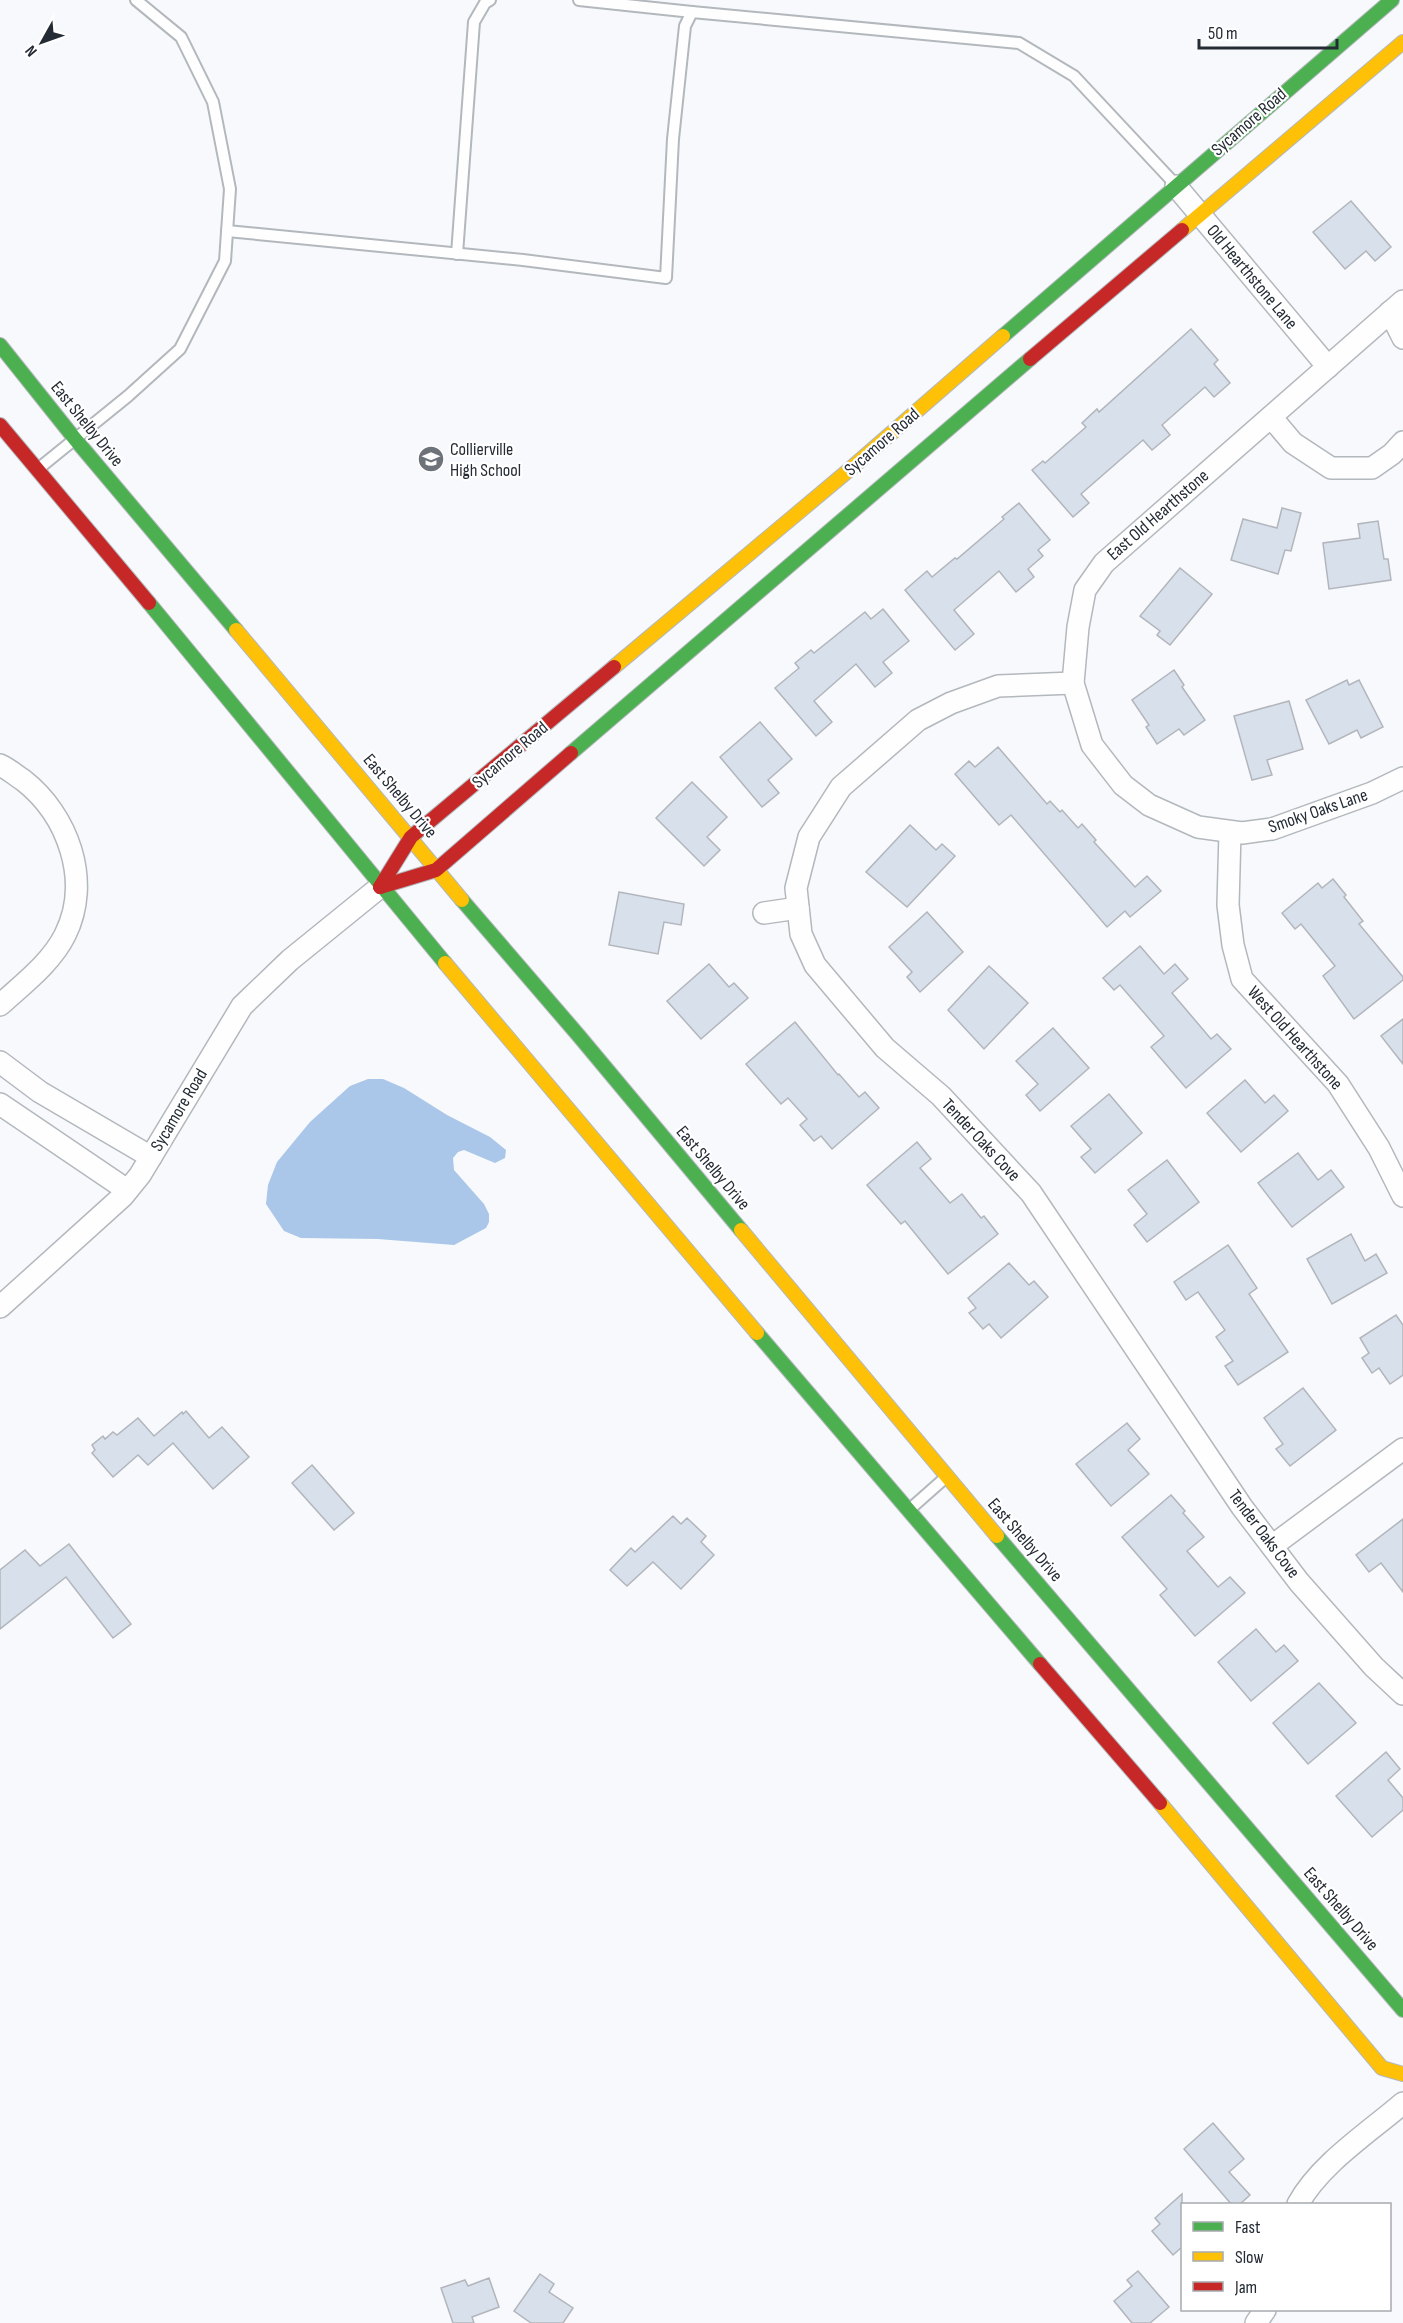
<svg xmlns="http://www.w3.org/2000/svg" width="1403" height="2323" font-family="'Sofia Sans Condensed',sans-serif">
	<rect width="100%" height="100%" fill="#f7f9fc"/>
	<polygon fill="#aac6e8" points="368,1079 383,1079 404,1088 447,1115 490,1137 506,1150 505,1158 495,1163 464,1150 458,1152 453,1158 454,1170 484,1204 489,1214 489,1222 486,1228 454,1245 378,1239 301,1238 284,1231 266,1204 268,1185 277,1162 310,1122 350,1086"/>
	<g fill="#d8e0eb" stroke="#b2b6bc" stroke-width="1.5">
		<polygon points="1351,201 1391,247 1375,261 1366,251 1345,269 1313,232"/>
		<polygon points="1191,329 1218,360 1214,364 1230,383 1214,397 1205,387 1162,425 1170,435 1152,450 1143,440 1081,494 1089,503 1073,517 1032,470 1043,461 1045,463 1086,427 1082,423 1097,409 1099,412"/>
		<polygon points="1019,503 1050,540 1038,550 1043,556 1028,569 1034,577 1016,592 999,571 954,610 974,634 955,650 905,590 927,571 932,577 955,558 957,559 1004,519 1002,517"/>
		<polygon points="1282,508 1301,513 1291,551 1285,550 1278,574 1231,560 1243,519 1277,528"/>
		<polygon points="1378,521 1384,559 1388,559 1391,580 1329,589 1323,543 1360,538 1358,524"/>
		<polygon points="1180,568 1212,594 1170,645 1157,635 1160,631 1140,616"/>
		<polygon points="883,609 909,641 883,662 892,673 875,687 856,664 814,701 832,722 816,736 775,688 799,668 795,663 811,650 814,653 865,612 871,619"/>
		<polygon points="1174,670 1184,685 1182,687 1205,720 1184,735 1179,729 1157,744 1146,727 1149,725 1132,700"/>
		<polygon points="1347,680 1349,685 1359,680 1383,727 1361,738 1357,730 1329,744 1306,700"/>
		<polygon points="1289,701 1303,749 1267,760 1272,775 1252,780 1234,716"/>
		<polygon points="760,722 792,759 768,780 779,793 762,807 720,757"/>
		<polygon points="998,747 1047,804 1050,801 1060,812 1062,810 1078,828 1082,824 1096,840 1094,842 1135,887 1147,876 1161,891 1130,917 1125,911 1107,927 1011,815 999,825 955,774 969,761 975,767"/>
		<polygon points="692,782 727,817 707,837 720,850 704,866 656,818"/>
		<polygon points="910,825 936,850 942,844 955,856 907,907 866,872"/>
		<polygon points="1333,879 1346,895 1344,897 1363,921 1359,924 1403,977 1403,980 1354,1019 1323,976 1335,966 1301,924 1295,929 1282,913 1318,883 1322,888"/>
		<polygon points="619,892 684,904 681,925 664,922 658,954 609,945"/>
		<polygon points="927,912 963,952 920,992 907,977 912,972 889,947"/>
		<polygon points="1140,946 1164,974 1175,964 1188,979 1172,993 1211,1039 1217,1034 1231,1049 1186,1088 1151,1047 1164,1036 1120,985 1114,990 1103,978"/>
		<polygon points="709,964 729,987 734,983 748,998 701,1039 667,1001"/>
		<polygon points="989,966 1028,1003 984,1049 948,1010"/>
		<polygon points="1403,1019 1403,1064 1381,1036"/>
		<polygon points="795,1022 838,1075 839,1074 859,1097 865,1092 879,1108 832,1149 821,1136 814,1141 800,1125 807,1119 788,1098 781,1104 746,1064"/>
		<polygon points="1053,1028 1089,1068 1040,1111 1026,1095 1038,1084 1016,1061"/>
		<polygon points="1245,1080 1265,1103 1274,1095 1288,1111 1241,1152 1207,1113"/>
		<polygon points="1109,1094 1142,1133 1095,1173 1081,1157 1091,1149 1071,1126"/>
		<polygon points="917,1142 931,1159 920,1168 950,1203 962,1194 981,1218 984,1216 998,1234 948,1274 905,1221 901,1224 867,1185"/>
		<polygon points="1298,1153 1318,1180 1331,1170 1344,1187 1292,1227 1258,1183"/>
		<polygon points="1167,1160 1199,1202 1147,1242 1134,1225 1147,1214 1128,1190"/>
		<polygon points="1351,1234 1365,1261 1376,1254 1387,1273 1332,1304 1307,1259"/>
		<polygon points="1228,1245 1257,1288 1249,1294 1288,1352 1238,1385 1225,1366 1233,1361 1216,1337 1225,1330 1198,1292 1186,1300 1174,1282"/>
		<polygon points="1009,1263 1029,1285 1034,1281 1048,1297 1001,1338 989,1324 983,1329 969,1313 976,1308 968,1298"/>
		<polygon points="1396,1315 1403,1325 1403,1375 1390,1384 1379,1368 1372,1373 1362,1358 1369,1353 1360,1338"/>
		<polygon points="1303,1388 1336,1430 1290,1466 1276,1449 1283,1444 1264,1418"/>
		<polygon points="186,1411 209,1438 222,1427 249,1457 213,1489 173,1443 148,1465 138,1455 113,1477 92,1453 95,1450 92,1445 103,1436 105,1439 113,1432 117,1435 138,1418 154,1436 182,1412 183,1414"/>
		<polygon points="1127,1423 1140,1439 1128,1450 1149,1474 1111,1506 1076,1464"/>
		<polygon points="312,1465 354,1513 334,1530 292,1483"/>
		<polygon points="1171,1495 1185,1511 1183,1513 1204,1537 1187,1551 1218,1587 1230,1577 1245,1593 1195,1636 1160,1595 1167,1589 1122,1537"/>
		<polygon points="673,1516 681,1524 687,1518 706,1536 701,1542 714,1555 681,1589 653,1562 627,1586 610,1570 631,1548 635,1552"/>
		<polygon points="1403,1519 1403,1592 1381,1563 1369,1572 1356,1555"/>
		<polygon points="69,1544 131,1624 113,1638 66,1577 0,1629 0,1570 25,1550 40,1566"/>
		<polygon points="1256,1629 1276,1652 1284,1645 1298,1661 1251,1701 1218,1662"/>
		<polygon points="1319,1683 1356,1723 1308,1764 1273,1723"/>
		<polygon points="1386,1752 1400,1769 1388,1780 1403,1798 1403,1810 1372,1837 1336,1796"/>
		<polygon points="1213,2123 1244,2159 1229,2172 1250,2195 1239,2205 1232,2205 1184,2149"/>
		<polygon points="1182,2194 1182,2247 1173,2255 1152,2231 1160,2224 1155,2218"/>
		<polygon points="1138,2271 1169,2307 1150,2323 1132,2323 1114,2301 1132,2286 1127,2280"/>
		<polygon points="540,2274 554,2284 549,2292 573,2308 563,2323 531,2323 514,2311"/>
		<polygon points="489,2278 499,2307 472,2317 474,2323 453,2323 441,2288 465,2280 468,2286"/>
	</g>
	<g fill="none" stroke-linecap="round" stroke-linejoin="round">
		<defs>
			<g id="lane">
				<polyline points="579,0 692,12"/>
				<polyline points="227,231 523,260 666,278 673,139 685,26 692,12 1019,43 1074,76 1175,184"/>
				<polyline points="457,254 474,22 485,3 490,0"/>
				<polyline points="38,469 128,396 180,349 225,261 230,189 213,102 181,37 136,0"/>
				<polyline points="910,1509 945,1478"/>
			</g>
			<g id="street">
				<polyline points="1176,186 1328,367"/>
				<polyline points="1403,301 1104,563 1085,590 1078,627 1073,683 1092,745 1123,785 1149,805 1198,827 1242,833 1272,829 1372,793 1403,778"/>
				<polyline points="1390,312 1403,338"/>
				<polyline points="1271,417 1293,443 1331,468 1372,468 1392,454 1403,442"/>
				<polyline points="1073,683 998,686 951,703 918,720 841,787 809,837 796,888 801,934 815,965 885,1048 941,1096 1031,1193 1242,1507 1299,1582 1374,1667 1403,1694"/>
				<path d="M0,765c9,4 15,10 23,15 45,35 69,101 42,155 -14,28 -42,49 -65,70"/>
				<polyline points="1230,832 1228,905 1233,945 1242,979 1338,1084 1379,1148 1403,1196"/>
				<polyline points="764,913 798,908"/>
				<polyline points="0,1062 40,1092 151,1157"/>
				<polyline points="0,1104 127,1190"/>
				<polyline points="0,1307 123,1196 140,1175 242,1006 290,960 380,887"/>
				<polyline points="1272,1546 1403,1449"/>
				<path d="M1298,2204c22,-40 70,-71 105,-101"/>
				<polyline points="1256,2323 1265,2310"/>
			</g>
			<g id="fast">
				<polyline points="1003,336 1392,0"/>
				<polyline points="0,345 75,439 236,630"/>
				<polyline points="149,603 445,963"/>
				<polyline points="571,753 1030,359"/>
				<polyline points="462,900 579,1036 741,1230"/>
				<polyline points="757,1333 1040,1664"/>
				<polyline points="997,1536 1403,2010"/>
			</g>
			<g id="slow">
				<polyline points="1182,230 1403,42"/>
				<polyline points="236,630 462,900"/>
				<polyline points="614,667 849,470 1003,336"/>
				<polyline points="445,963 757,1333"/>
				<polyline points="741,1230 997,1536"/>
				<polyline points="1160,1803 1382,2068 1403,2074"/>
			</g>
			<g id="jam">
				<polyline points="1030,359 1182,230"/>
				<polyline points="0,425 149,603"/>
				<polyline points="380,887 411,837 614,667"/>
				<polyline points="380,887 436,870 571,753"/>
				<polyline points="1040,1664 1160,1803"/>
			</g>
		</defs>
		<use href="#lane" stroke="#b3b8bd" stroke-width="14"/>
		<use href="#street" stroke="#b3b8bd" stroke-width="24"/>
		<use href="#fast" stroke="#b3b8bd" stroke-width="16"/>
		<use href="#slow" stroke="#b3b8bd" stroke-width="16"/>
		<use href="#jam" stroke="#b3b8bd" stroke-width="16"/>
		<use href="#lane" stroke="#fefeff" stroke-width="10"/>
		<use href="#street" stroke="#fefeff" stroke-width="21"/>
		<use href="#fast" stroke="#4caf50" stroke-width="14"/>
		<use href="#slow" stroke="#ffc107" stroke-width="14"/>
		<use href="#jam" stroke="#c62828" stroke-width="14"/>
	</g>
	<defs>
		<symbol id="school-disc" viewBox="-11 -11 22 22"><circle r="9.5" fill="#6e737a" stroke="#fff"/><path d="M0-5L7-2L0 1L-7-2ZM-4 1L0 2.5L4 1V4Q0 6-4 4Z" fill="#fff"/></symbol>
	</defs>
	<g fill-rule="evenodd">
		<use href="#school-disc" x="416" y="444" width="30" height="30"/>
	</g>
	<g text-anchor="middle" dominant-baseline="central" stroke-width="4.5" stroke-linejoin="round" paint-order="stroke">
		<g font-size="18" fill="#242b34" stroke="#fff">
			<text transform="translate(1249 122) rotate(-41)">Sycamore Road</text>
			<text transform="translate(1252 277) rotate(50)">Old Hearthstone Lane</text>
			<text transform="translate(87 424) rotate(51)">East Shelby Drive</text>
			<text transform="translate(882 442) rotate(-41)">Sycamore Road</text>
			<text transform="translate(1158 515) rotate(-41)">East Old Hearthstone</text>
			<text transform="translate(510 755) rotate(-40)">Sycamore Road</text>
			<text transform="translate(400 796) rotate(50)">East Shelby Drive</text>
			<text transform="translate(1318 811) rotate(-19)">Smoky Oaks Lane</text>
			<text transform="translate(1295 1038) rotate(48)">West Old Hearthstone</text>
			<text transform="translate(179 1110) rotate(-59)">Sycamore Road</text>
			<text transform="translate(981 1140) rotate(47)">Tender Oaks Cove</text>
			<text transform="translate(713 1168) rotate(50)">East Shelby Drive</text>
			<text transform="translate(1264 1534) rotate(53)">Tender Oaks Cove</text>
			<text transform="translate(1025 1540) rotate(49)">East Shelby Drive</text>
			<text transform="translate(1341 1909) rotate(49)">East Shelby Drive</text>
		</g>
		<g font-size="18" fill="#242b34" stroke="#fff" text-anchor="start">
			<text x="450" y="449">Collierville<tspan x="450" dy="21">High School</tspan></text>
		</g>
	</g>
	<rect x="1181" y="2203" width="210" height="108" fill="#ffffff" stroke="#a7aaae" stroke-width="1.5"/>
	<rect x="1193" y="2222" width="30" height="9" fill="#4caf50" stroke="#a7aaae" stroke-width="1.5"/>
	<text x="1235" y="2233" font-size="18" fill="#242b34">Fast</text>
	<rect x="1193" y="2252" width="30" height="9" fill="#ffc107" stroke="#a7aaae" stroke-width="1.5"/>
	<text x="1235" y="2263" font-size="18" fill="#242b34">Slow</text>
	<rect x="1193" y="2282" width="30" height="9" fill="#c62828" stroke="#a7aaae" stroke-width="1.5"/>
	<text x="1235" y="2293" font-size="18" fill="#242b34">Jam</text>
	<g transform="translate(42 42) rotate(230)" stroke="#ffffff" stroke-width="4.5" paint-order="stroke">
	<path d="M0-4.5L10 22L0 15L-10 22Z" fill="#242b34"/>
	<text y="-9" font-size="16" font-weight="bold" text-anchor="middle" fill="#242b34">N</text>
	</g>
	<path d="M1199 39v9h138v-9" fill="none" stroke="#242b34" stroke-width="3"/>
	<text x="1208" y="39" font-size="18" fill="#242b34" stroke="#ffffff" stroke-width="4.5" paint-order="stroke">50 m</text>
</svg>
